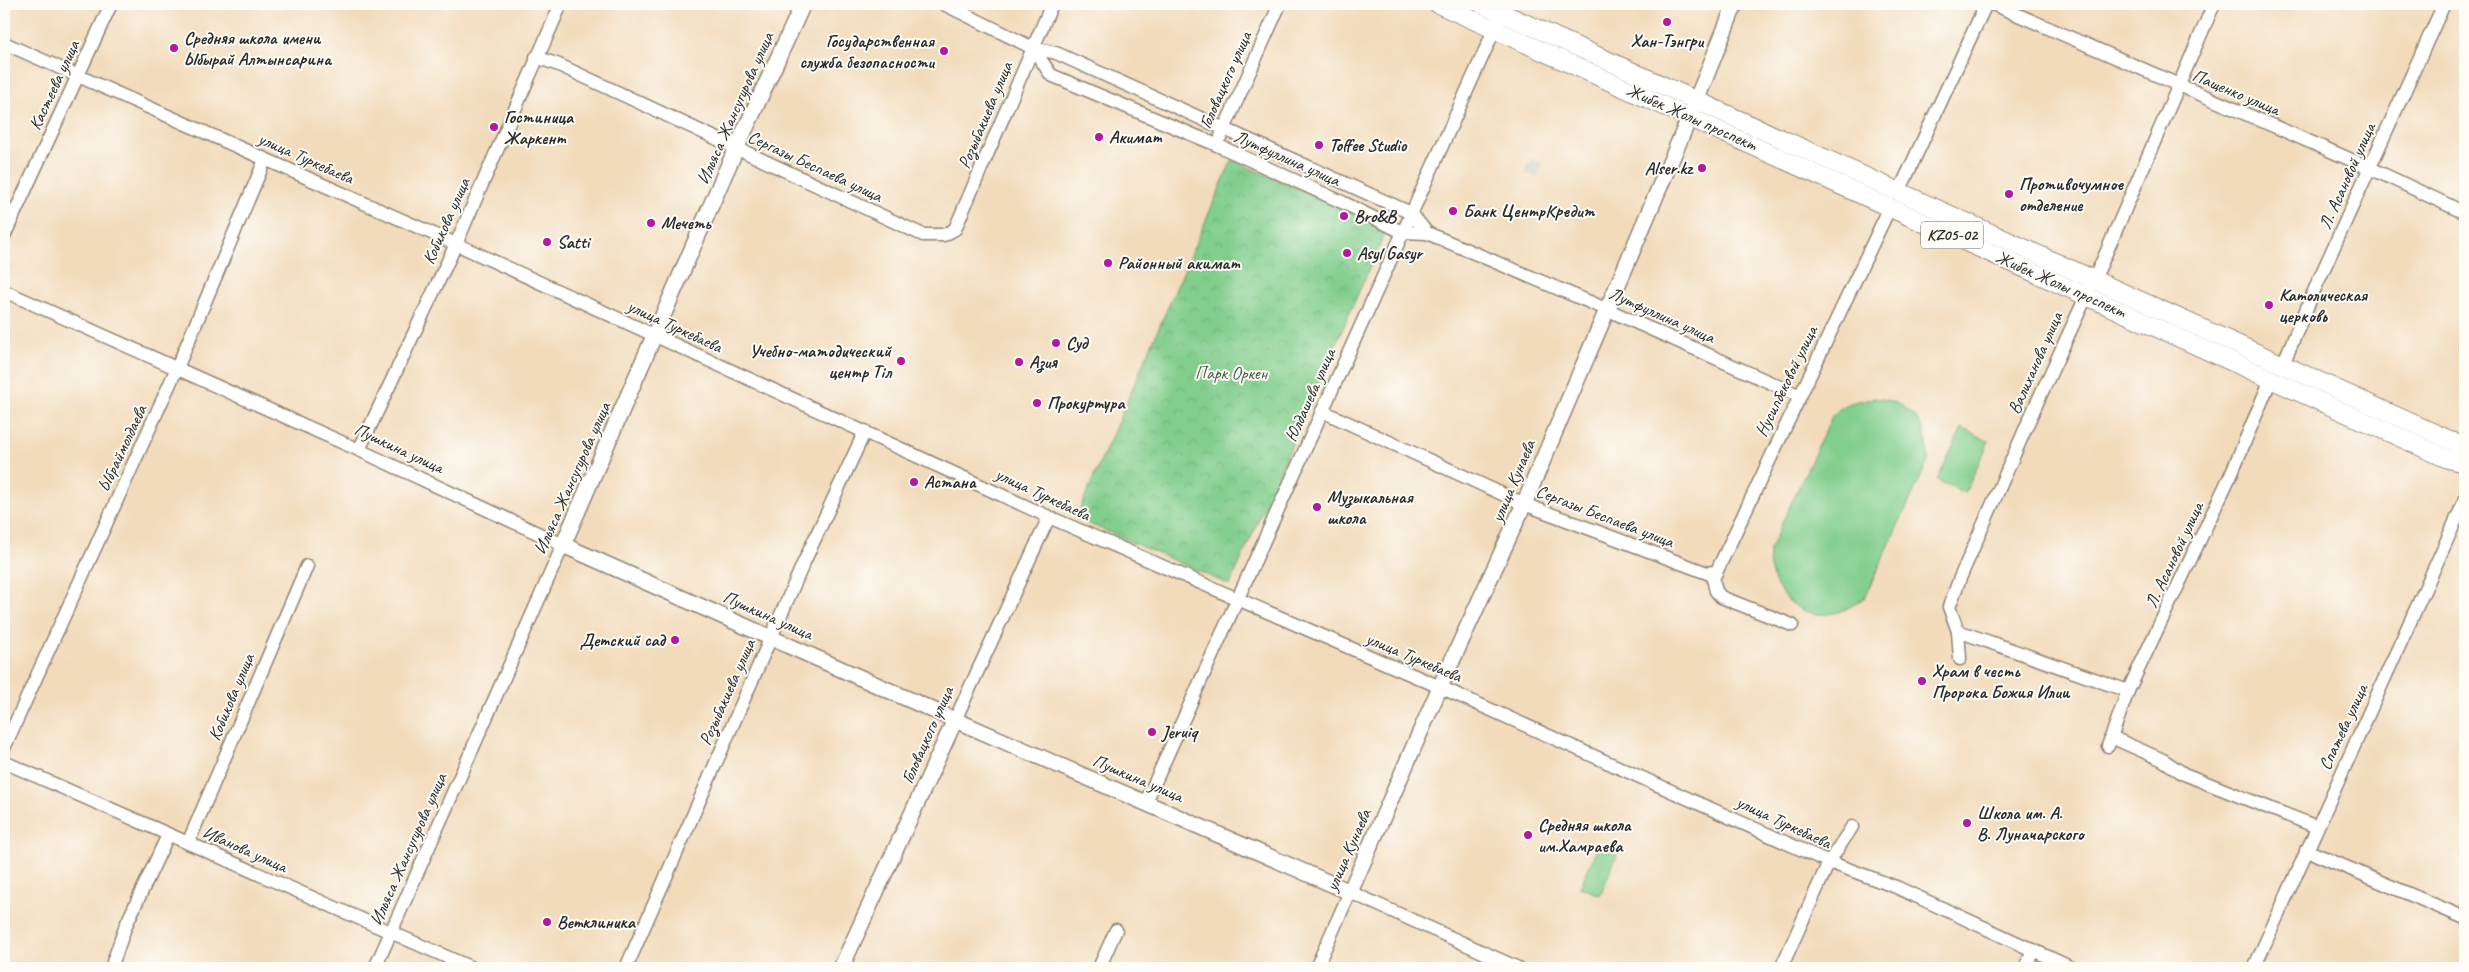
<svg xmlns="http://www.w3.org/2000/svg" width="2469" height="972" font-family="Caveat,sans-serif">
	<defs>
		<pattern id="park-crowns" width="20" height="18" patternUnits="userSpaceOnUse" patternTransform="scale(1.25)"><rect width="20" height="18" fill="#82ce8d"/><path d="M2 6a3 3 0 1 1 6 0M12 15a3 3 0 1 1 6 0" fill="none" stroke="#70b17a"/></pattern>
	</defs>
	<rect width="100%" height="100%" fill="#fdfcf7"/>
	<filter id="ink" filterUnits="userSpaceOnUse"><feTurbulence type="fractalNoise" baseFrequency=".02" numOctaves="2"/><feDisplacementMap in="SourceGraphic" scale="10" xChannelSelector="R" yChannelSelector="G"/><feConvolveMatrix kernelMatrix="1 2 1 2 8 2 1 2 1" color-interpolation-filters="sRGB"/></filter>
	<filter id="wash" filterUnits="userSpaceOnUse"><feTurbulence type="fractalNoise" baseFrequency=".0096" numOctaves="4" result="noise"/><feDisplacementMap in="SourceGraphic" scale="20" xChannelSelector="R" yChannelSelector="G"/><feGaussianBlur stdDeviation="1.12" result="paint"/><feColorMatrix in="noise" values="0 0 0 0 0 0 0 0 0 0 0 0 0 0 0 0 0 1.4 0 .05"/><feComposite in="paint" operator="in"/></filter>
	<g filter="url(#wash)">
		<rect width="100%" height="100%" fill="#f2dbbb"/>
		<polygon fill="#c6c5b8" points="1531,159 1542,163 1537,178 1525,173 1527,163 1529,163"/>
		<polygon fill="url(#park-crowns)" stroke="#567c5c" points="1232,160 1387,228 1230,585 1076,518"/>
		<g fill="#82ce8d" stroke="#567c5c">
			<path d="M1874,398c37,3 55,26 54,63l-63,136c-9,7 -19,13 -31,16 -37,9 -68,-27 -65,-62l63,-135c13,-14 24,-15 42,-18z"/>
			<polygon points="1962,428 1989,441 1965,493 1937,480"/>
			<polygon points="1598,847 1617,855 1600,895 1580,887"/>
		</g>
	</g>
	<g filter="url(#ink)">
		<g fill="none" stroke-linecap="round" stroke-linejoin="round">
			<defs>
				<g id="minor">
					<polyline points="944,4 1033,48 1056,53 1411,213 1427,233"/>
					<polyline points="1993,4 2370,168 2465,213"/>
					<polyline points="4,43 456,244 1049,517 1440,687 1829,862 1896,887 2072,968"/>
					<polyline points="1033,48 1051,75 1217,145 1344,203 1402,232 1427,233 1606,309 1798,395"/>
					<polyline points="536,57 559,65 923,235 944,235 955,229 1052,4"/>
					<polyline points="1221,136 1280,4"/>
					<polyline points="1899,192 1986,4"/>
					<polyline points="4,236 111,4"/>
					<polyline points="4,291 359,450 563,545 375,968"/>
					<polyline points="2283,364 2317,284 2444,4"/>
					<polyline points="1322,411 1524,504 1707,573 1714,572"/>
					<polyline points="359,450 456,244 561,4"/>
					<polyline points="1792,625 1721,597 1716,591 1713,579 1890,207"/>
					<polyline points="1958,631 2128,691"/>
					<polyline points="1960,659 1958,631 1949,607 1960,578 2035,407 2103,260 2214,4"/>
					<polyline points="955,720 1049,517"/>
					<polyline points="2111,737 2163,760 2184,774 2317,827"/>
					<polyline points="2108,746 2128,691 2232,472 2271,379"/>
					<polyline points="4,748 177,368 265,160"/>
					<polyline points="4,762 472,968"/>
					<polyline points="1146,802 1506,4"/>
					<polyline points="188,843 307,566"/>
					<polyline points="2306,850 2465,918"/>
					<polyline points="111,968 126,925 168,835"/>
					<polyline points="626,968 804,562 865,431"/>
					<polyline points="1099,968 1116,930"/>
					<polyline points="1316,968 1350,892 1518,968"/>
					<polyline points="1781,968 1829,862 1852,827"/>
					<polyline points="2025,968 2033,950"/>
					<polyline points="2254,968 2465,500"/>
				</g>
				<g id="major">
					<polyline points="803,4 726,171 563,545 955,720 1350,892 1440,687 1524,504 1690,116 1735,4"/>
					<polyline points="841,968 955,720"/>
				</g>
				<g id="highway">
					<polyline points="1438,4 2448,459 2465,463"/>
					<polyline points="1482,4 2465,447"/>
				</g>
			</defs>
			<use href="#minor" stroke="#8e8373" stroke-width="15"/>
			<use href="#major" stroke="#8e8373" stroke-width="18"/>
			<use href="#highway" stroke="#8e8373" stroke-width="20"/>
			<use href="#minor" stroke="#fff" stroke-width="12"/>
			<use href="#major" stroke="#fff" stroke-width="15"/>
			<use href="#highway" stroke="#fff" stroke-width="18"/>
		</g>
	</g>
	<g fill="#b5179e" stroke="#fdfcf7" stroke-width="2">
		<circle cx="1667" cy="22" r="5"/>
		<circle cx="174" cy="48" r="5"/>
		<circle cx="944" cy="51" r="5"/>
		<circle cx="494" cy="127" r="5"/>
		<circle cx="1099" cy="137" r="5"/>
		<circle cx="1319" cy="145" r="5"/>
		<circle cx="1702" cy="168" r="5"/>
		<circle cx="2009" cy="194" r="5"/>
		<circle cx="1453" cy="211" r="5"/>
		<circle cx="1344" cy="216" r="5"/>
		<circle cx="651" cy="223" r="5"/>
		<circle cx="547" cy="242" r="5"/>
		<circle cx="1347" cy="253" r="5"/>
		<circle cx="1108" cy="263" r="5"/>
		<circle cx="2269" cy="305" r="5"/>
		<circle cx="1056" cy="343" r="5"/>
		<circle cx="901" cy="361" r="5"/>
		<circle cx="1019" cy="362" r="5"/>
		<circle cx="1037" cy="403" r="5"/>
		<circle cx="914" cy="482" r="5"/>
		<circle cx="1317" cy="507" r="5"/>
		<circle cx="675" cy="640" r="5"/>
		<circle cx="1922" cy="681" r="5"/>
		<circle cx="1152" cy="732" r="5"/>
		<circle cx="1967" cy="823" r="5"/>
		<circle cx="1528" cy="835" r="5"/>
		<circle cx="547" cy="922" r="5"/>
	</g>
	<g text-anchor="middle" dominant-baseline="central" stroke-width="4" stroke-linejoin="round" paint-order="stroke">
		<rect fill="#fdfcf7" stroke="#6a6a68" stroke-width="1" x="1921" y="221.5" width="62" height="27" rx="4"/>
		<g font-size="16" font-weight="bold" fill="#2b2b2b">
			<text x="1952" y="235">KZ05-02</text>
		</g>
		<g font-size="18" font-weight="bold" fill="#2b2b2b" stroke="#fdfcf7" text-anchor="start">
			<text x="184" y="38">Средняя школа имени<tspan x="184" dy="21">Ыбырай Алтынсарина</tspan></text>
			<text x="934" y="41" text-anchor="end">Государственная<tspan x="934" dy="21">служба безопасности</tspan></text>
			<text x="1667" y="41" text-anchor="middle">Хан-Тэнгри</text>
			<text x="504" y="117">Гостиница<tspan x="504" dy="21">Жаркент</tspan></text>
			<text x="1109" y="137">Акимат</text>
			<text x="1329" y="145">Toffee Studio</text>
			<text x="1692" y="168" text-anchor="end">Alser.kz</text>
			<text x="2019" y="184">Противочумное<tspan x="2019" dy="21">отделение</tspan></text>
			<text x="1463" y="211">Банк ЦентрКредит</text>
			<text x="1354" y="216">Bro&amp;B</text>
			<text x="661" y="223">Мечеть</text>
			<text x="557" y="242">Satti</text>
			<text x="1357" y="253">Asyl Gasyr</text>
			<text x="1118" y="263">Районный акимат</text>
			<text x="2279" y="295">Католическая<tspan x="2279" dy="21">церковь</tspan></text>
			<text x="1066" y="343">Суд</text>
			<text x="891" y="351" text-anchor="end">Учебно-матодический<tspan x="891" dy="21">центр Тіл</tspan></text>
			<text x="1029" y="362">Азия</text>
			<text x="1047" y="403">Прокуртура</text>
			<text x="924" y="482">Астана</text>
			<text x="1327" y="497">Музыкальная<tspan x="1327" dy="21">школа</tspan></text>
			<text x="665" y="640" text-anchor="end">Детский сад</text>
			<text x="1932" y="671">Храм в честь<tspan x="1932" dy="21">Пророка Божия Илии</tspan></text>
			<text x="1162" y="732">Jeruiq</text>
			<text x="1977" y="813">Школа им. А.<tspan x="1977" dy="21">В. Луначарского</tspan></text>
			<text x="1538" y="825">Средняя школа<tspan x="1538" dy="21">им.Хамраева</tspan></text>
			<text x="557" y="922">Ветклиника</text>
		</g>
		<g font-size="18" fill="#2b2b2b" stroke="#fdfcf7">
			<text transform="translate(1225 80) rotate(-66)">Головацкого улица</text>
			<text transform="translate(54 85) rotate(-65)">Кастеева улица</text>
			<text transform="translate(2236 92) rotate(23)">Пащенко улица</text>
			<text transform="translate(735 108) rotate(-66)">Ильяса Жансугурова улица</text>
			<text transform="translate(985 115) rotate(-67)">Розыбакиева улица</text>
			<text transform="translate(1692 117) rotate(24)">Жибек Жолы проспект</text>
			<text transform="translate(306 158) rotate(24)">улица Туркебаева</text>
			<text transform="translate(1287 158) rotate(24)">Лутфуллина улица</text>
			<text transform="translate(815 166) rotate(25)">Сергазы Беспаева улица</text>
			<text transform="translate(2347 176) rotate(-66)">Л. Асановой улица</text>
			<text transform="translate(446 221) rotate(-66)">Кобикова улица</text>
			<text transform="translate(2061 284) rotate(24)">Жибек Жолы проспект</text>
			<text transform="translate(1662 315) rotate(24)">Лутфуллина улица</text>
			<text transform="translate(675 326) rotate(25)">улица Туркебаева</text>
			<text transform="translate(2035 363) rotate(-66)">Валиханова улица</text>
			<text transform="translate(1786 381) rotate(-64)">Нусипбековой улица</text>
			<text transform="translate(1310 395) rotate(-66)">Юлдашева улица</text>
			<text transform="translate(122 448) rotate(-65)">Ыбраймолдаева</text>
			<text transform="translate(399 448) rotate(25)">Пушкина улица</text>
			<text transform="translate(572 478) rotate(-66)">Ильяса Жансугурова улица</text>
			<text transform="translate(1513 481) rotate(-67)">улица Кунаева</text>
			<text transform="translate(1043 494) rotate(25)">улица Туркебаева</text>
			<text transform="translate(1605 516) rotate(21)">Сергазы Беспаева улица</text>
			<text transform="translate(2174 555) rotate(-65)">Л. Асановой улица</text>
			<text transform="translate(768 615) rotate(24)">Пушкина улица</text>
			<text transform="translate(1414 657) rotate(23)">улица Туркебаева</text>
			<text transform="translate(727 692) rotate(-66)">Розыбакиева улица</text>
			<text transform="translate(231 697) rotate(-67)">Кобикова улица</text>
			<text transform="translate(2343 727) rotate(-65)">Спатева улица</text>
			<text transform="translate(927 735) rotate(-66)">Головацкого улица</text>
			<text transform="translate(1138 778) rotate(23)">Пушкина улица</text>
			<text transform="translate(1784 822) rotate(25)">улица Туркебаева</text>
			<text transform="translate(245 849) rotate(24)">Иванова улица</text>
			<text transform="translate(408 849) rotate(-66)">Ильяса Жансугурова улица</text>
			<text transform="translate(1348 850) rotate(-66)">улица Кунаева</text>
		</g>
		<g font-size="18" fill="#455c48" stroke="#fdfcf7">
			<text x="1231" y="373">Парк Оркен</text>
		</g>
	</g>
	<rect width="2469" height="972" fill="none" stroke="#fdfcf7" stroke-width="20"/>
</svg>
